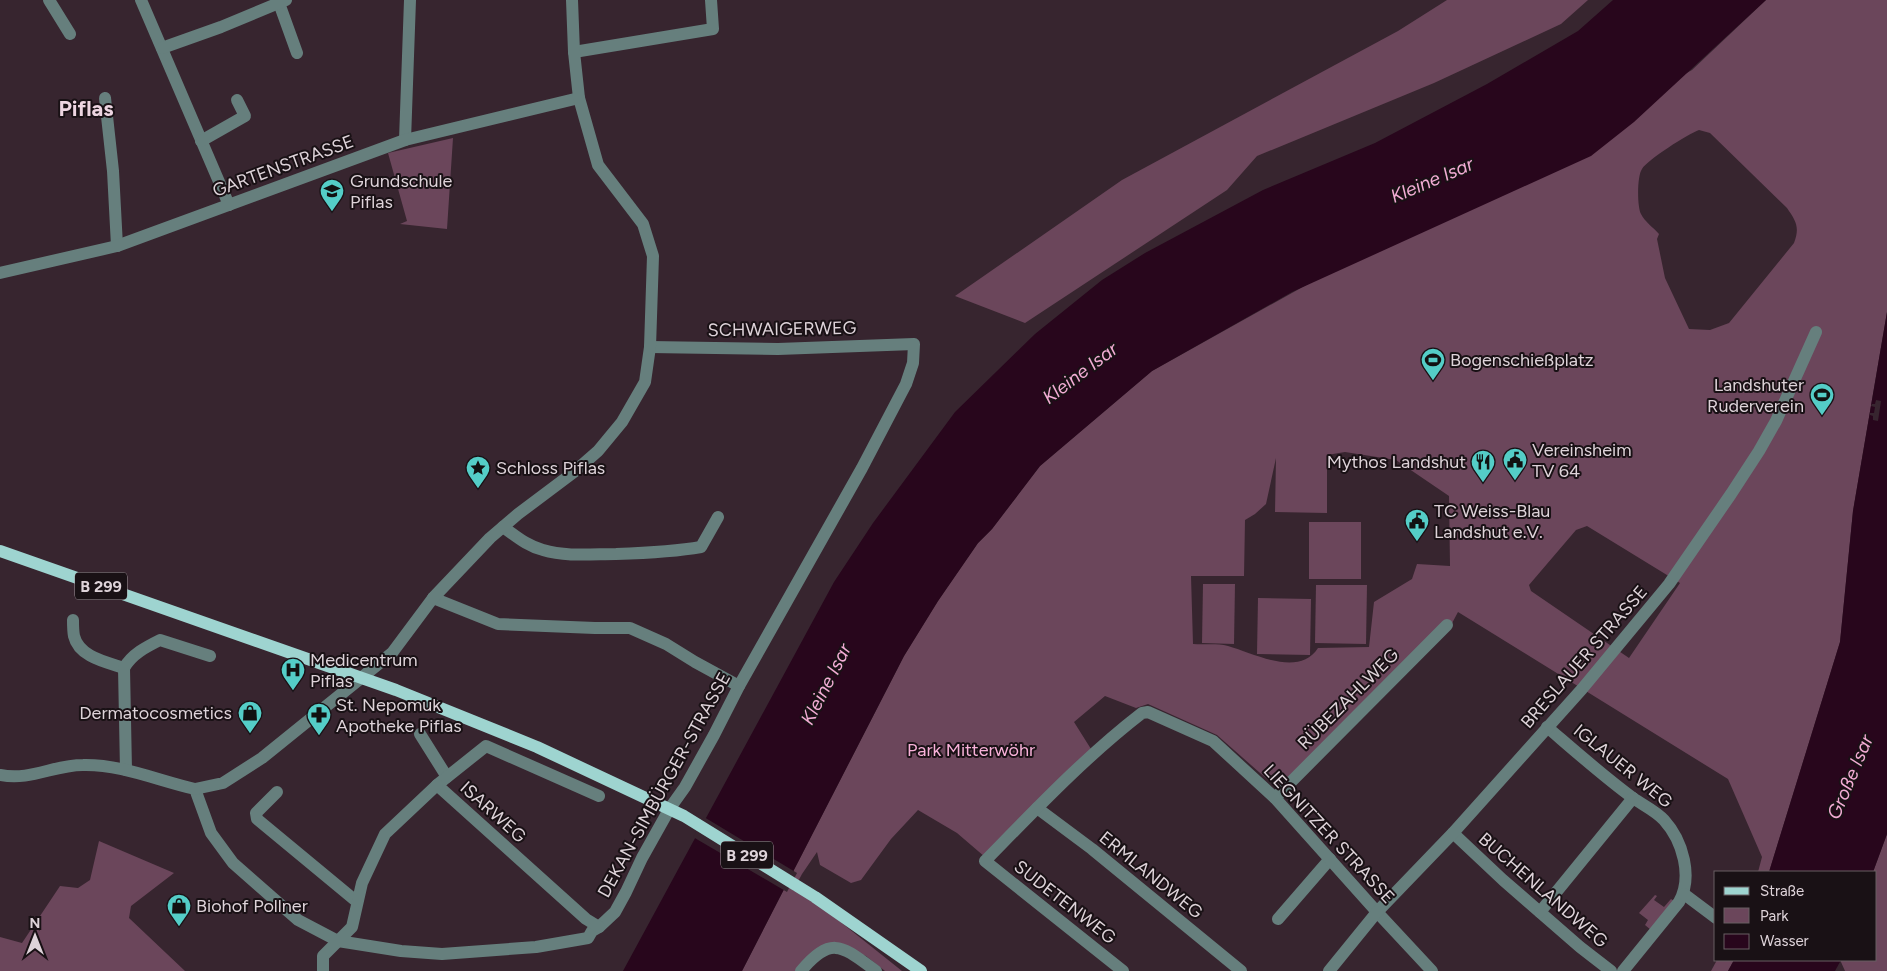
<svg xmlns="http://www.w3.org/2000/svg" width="1887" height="971" font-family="Figtree,sans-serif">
	<rect width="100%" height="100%" fill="#37252f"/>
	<g fill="#6b465b" fill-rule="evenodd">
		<polygon points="1447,0 1588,0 1561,24 1434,83 1257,156 1227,190 1025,323 955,296 1122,180 1398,31"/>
		<path d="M1766,0h121v312l-34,199 -13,131 -71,230h-11l4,-15 -34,-78 -270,-167 -8,15 -173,161 -60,-53 -69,-31 -12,4 -31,-12 -31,26 17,27 -106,108 -28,-24 -39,-23 -27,29 -30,41 -10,3 -31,-18 -3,-13 -15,22 -9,17h4l21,13 84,67h-17l-19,-15 -28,-9 -37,24h-59l162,-315 34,-55 40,-58 14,-14 48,-63 112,-95 540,-301zM1699,130l11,3 77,75c9,13 13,19 7,35l-65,80 -19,7 -21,-1 -24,-51 -8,-39 2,-5c-5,-6 -15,-13 -18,-20 -4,-8 -4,-38 1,-45 5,-9 46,-35 57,-39zM1345,452l51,8 53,36 1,70 -33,-2 -5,15 -38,23 -5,45 -51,1c-19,30 -65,5 -90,-2 -11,-3 -24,-1 -35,-2l-2,-68h53l1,-56 10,-6 11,-10 10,-46 -1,54 52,1v-58zM1587,526l93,57 -51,75 -98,-67 -2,-6 47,-55z"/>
		<polygon points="453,138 447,229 400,224 407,221 388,153"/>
		<rect x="1309" y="522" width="52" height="57"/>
		<polygon points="1203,584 1235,584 1234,644 1202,643"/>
		<polygon points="1316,585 1367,585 1366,644 1315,643"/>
		<polygon points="1258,598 1311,599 1310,655 1257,654"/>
		<polygon points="1887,834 1887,971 1845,971 1841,962 1841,960 1876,960 1876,872 1873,872"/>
		<polygon points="99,841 174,873 131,906 129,918 185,971 0,971 0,937 22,943 60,886 78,888 90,880"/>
		<polygon points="1655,895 1657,896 1654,900 1664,907 1671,899 1674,901 1651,930 1645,925 1648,920 1639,913"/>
		<polygon points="1717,960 1734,960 1728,971 1711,971"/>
	</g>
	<g fill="#28061c">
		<polygon points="1613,0 1766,0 1634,122 1591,156 1292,292 1152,371 1040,466 992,529 978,543 938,601 904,656 742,971 623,971 834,582 873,523 955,412 1035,334 1102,280 1145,253 1263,190 1375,143 1487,84 1578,31"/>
		<polygon points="1887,312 1887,834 1873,872 1769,872 1840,642 1853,511"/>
		<polygon points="1734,960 1841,960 1835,971 1728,971"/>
	</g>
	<g fill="#37252f">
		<polygon points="1876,400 1881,401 1878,421 1873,420 1873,416 1870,415 1870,413 1874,413 1875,407 1871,406 1872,404 1875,404"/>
		<polygon points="704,817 797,873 787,892 693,837"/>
	</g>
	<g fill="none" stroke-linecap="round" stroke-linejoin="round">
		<g stroke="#667f7d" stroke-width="12">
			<polyline points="49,0 70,34"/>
			<polyline points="141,0 229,205"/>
			<polyline points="279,3 297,53"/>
			<polyline points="162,48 221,27 286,0"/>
			<polyline points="574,52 713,29 711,0"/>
			<polyline points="105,98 113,171 117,246"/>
			<polyline points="405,140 410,0"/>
			<polyline points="201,141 245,116 237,100"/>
			<polyline points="0,273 117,246 405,140 579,98"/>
			<path d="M503,527c13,9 24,19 40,23 23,7 50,4 73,4 29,-1 57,-2 85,-7l17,-30"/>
			<polyline points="433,598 498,624 595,628 630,628 666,644 695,662 739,686"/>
			<path d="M73,620c0,5 0,11 1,16 5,21 32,26 50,32"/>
			<path d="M1547,727c28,24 56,49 86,71 10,7 23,13 31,22 19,21 29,57 15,82l-56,69"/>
			<polyline points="420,734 447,777"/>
			<path d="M126,770l-2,-102c8,-14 22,-21 36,-28l50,16"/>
			<path d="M0,775c31,6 53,-10 83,-10 38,-1 76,16 112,24l16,44 22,30 65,57 40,21 63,10 41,3 94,-7 52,-9 4,-7 7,-4 16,-15 11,-20 16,-34 28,-50 15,-21 29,-52 25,-49 123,-218 44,-84 7,-21 1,-19 -136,5 -128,-2"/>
			<polyline points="195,789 223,783 262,758 392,653 433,598 490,538 518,514 574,472 598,451 622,422 645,382 650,347 653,256 643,224 598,165 579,98 574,52 572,0"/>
			<polyline points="277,792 256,813 257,819 356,901"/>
			<polyline points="599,796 486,746 437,785 586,919 599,927"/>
			<polyline points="1275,798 1447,625"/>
			<polyline points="1037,808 1092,849 1241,971"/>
			<polyline points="1453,833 1503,880 1580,947 1611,971"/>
			<polyline points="1684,894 1716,918"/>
			<polyline points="1540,912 1633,798"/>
			<polyline points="1278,919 1330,859"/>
			<polyline points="323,971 323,956 352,927 362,883 385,834 437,785"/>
			<path d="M801,971c31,-37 42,-24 75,0"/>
			<path d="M1123,971l-138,-110c50,-51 100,-104 157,-148l6,-1 65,29 62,57 102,114 55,59"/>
			<polyline points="1329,971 1377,912 1453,833 1582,689 1669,584 1731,494 1759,451 1776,421 1816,332"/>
		</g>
		<polyline stroke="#9ed4d0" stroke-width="12" points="0,551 396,690 537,747 684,816 815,897 921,971"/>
	</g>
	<defs>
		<symbol id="school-pin" viewBox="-11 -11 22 30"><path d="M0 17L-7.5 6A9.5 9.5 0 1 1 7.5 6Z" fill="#54cdc7" stroke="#191115"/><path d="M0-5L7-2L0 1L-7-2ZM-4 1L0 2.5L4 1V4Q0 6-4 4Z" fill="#111"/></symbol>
		<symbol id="stadium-pin" viewBox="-11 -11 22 30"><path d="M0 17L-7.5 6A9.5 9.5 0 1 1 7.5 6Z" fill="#54cdc7" stroke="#191115"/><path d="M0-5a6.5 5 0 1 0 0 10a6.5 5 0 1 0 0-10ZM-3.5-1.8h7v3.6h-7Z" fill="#111"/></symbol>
		<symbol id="civic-pin" viewBox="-11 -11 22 30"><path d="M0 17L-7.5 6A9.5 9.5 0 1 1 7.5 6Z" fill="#54cdc7" stroke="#191115"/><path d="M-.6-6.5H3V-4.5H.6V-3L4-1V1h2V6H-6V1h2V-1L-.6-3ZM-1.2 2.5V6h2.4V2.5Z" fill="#111"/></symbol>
		<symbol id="restaurant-pin" viewBox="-11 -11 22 30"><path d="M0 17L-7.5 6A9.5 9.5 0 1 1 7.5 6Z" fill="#54cdc7" stroke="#191115"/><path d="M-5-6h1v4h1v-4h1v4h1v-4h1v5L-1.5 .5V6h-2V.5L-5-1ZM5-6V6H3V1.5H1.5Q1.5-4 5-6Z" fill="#111"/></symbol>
		<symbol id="sight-pin" viewBox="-11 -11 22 30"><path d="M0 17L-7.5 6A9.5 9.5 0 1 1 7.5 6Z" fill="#54cdc7" stroke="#191115"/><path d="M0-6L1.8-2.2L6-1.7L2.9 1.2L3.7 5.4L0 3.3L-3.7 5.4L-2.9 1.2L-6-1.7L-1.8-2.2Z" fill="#111"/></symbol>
		<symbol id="hospital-pin" viewBox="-11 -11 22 30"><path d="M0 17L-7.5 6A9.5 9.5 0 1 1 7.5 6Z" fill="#54cdc7" stroke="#191115"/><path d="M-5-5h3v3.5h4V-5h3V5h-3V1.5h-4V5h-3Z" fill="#111"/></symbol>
		<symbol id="shop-pin" viewBox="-11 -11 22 30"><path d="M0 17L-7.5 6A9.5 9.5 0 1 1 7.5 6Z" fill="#54cdc7" stroke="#191115"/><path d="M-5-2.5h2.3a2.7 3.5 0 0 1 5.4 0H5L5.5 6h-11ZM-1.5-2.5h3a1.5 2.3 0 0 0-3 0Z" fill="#111"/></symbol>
		<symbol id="pharmacy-pin" viewBox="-11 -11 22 30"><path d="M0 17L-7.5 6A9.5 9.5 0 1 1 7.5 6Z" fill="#54cdc7" stroke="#191115"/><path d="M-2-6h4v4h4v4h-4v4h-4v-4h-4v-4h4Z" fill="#111"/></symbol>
	</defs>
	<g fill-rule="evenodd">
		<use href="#school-pin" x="318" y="177" width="28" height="38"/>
		<use href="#stadium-pin" x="1419" y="346" width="28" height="38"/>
		<use href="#stadium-pin" x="1808" y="381" width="28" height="38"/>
		<use href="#civic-pin" x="1501" y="446" width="28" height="38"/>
		<use href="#restaurant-pin" x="1469" y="448" width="28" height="38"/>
		<use href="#sight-pin" x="464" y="454" width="28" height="38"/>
		<use href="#civic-pin" x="1403" y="507" width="28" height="38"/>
		<use href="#hospital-pin" x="279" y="656" width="28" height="38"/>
		<use href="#shop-pin" x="236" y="699" width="28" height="38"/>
		<use href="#pharmacy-pin" x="305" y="701" width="28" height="38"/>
		<use href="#shop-pin" x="165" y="892" width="28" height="38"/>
	</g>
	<g text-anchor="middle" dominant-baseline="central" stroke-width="4" stroke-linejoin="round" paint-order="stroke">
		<g fill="#191115" stroke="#a3999e" stroke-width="1">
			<rect x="75" y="572.5" width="52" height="27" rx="4"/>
			<rect x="721" y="841.5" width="52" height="27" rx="4"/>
		</g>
		<g font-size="16" font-weight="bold" fill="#ded3d9">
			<text x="101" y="586">B 299</text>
			<text x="747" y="855">B 299</text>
		</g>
		<g font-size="18" fill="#ded3d9" stroke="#191115">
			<text transform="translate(283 166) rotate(-20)">GARTENSTRASSE</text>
			<text transform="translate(782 329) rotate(-1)">SCHWAIGERWEG</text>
			<text transform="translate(1584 657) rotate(-49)">BRESLAUER STRASSE</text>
			<text transform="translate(1348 699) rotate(-45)">RÜBEZAHLWEG</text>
			<text transform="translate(1623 766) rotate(39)">IGLAUER WEG</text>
			<text transform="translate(664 785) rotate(-61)">DEKAN-SIMBÜRGER-STRASSE</text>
			<text transform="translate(493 812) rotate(42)">ISARWEG</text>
			<text transform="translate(1329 834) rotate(47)">LIEGNITZER STRASSE</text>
			<text transform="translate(1151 875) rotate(39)">ERMLANDWEG</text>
			<text transform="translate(1543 890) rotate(41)">BUCHENLANDWEG</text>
			<text transform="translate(1065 902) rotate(38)">SUDETENWEG</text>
		</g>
		<g font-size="18" fill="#ded3d9" stroke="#191115" text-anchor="start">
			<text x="350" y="181">Grundschule<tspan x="350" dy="21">Piflas</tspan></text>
			<text x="1450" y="360">Bogenschießplatz</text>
			<text x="1804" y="385" text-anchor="end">Landshuter<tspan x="1804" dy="21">Ruderverein</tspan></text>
			<text x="1532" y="450">Vereinsheim<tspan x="1532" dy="21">TV 64</tspan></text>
			<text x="1466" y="462" text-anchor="end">Mythos Landshut</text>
			<text x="496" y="468">Schloss Piflas</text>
			<text x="1434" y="511">TC Weiss-Blau<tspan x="1434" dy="21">Landshut e.V.</tspan></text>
			<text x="310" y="660">Medicentrum<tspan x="310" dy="21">Piflas</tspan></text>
			<text x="336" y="705">St. Nepomuk<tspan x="336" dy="21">Apotheke Piflas</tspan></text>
			<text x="232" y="713" text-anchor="end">Dermatocosmetics</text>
			<text x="196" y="906">Biohof Pollner</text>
		</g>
		<g font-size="18" fill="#f8b1d9" stroke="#191115">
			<text x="971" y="750">Park Mitterwöhr</text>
		</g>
		<g font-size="19" font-style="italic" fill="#f2acd4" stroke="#191115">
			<text transform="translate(1432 180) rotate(-23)">Kleine Isar</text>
			<text transform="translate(1080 373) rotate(-37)">Kleine Isar</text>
			<text transform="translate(826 684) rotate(-63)">Kleine Isar</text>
			<text transform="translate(1850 777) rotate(-67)">Große Isar</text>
		</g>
		<g font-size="22" font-weight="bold" fill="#edd5e1" stroke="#191115">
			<text x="86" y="108">Piflas</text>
		</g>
	</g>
	<rect x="1714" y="871" width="162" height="90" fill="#191115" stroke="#685f63"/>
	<rect x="1724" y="887" width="25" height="8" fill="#9ed4d0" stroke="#685f63"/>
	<text x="1760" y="896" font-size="15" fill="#ded3d9">Straße</text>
	<rect x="1724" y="908" width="25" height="15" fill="#6b465b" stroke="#685f63"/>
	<text x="1760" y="921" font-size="15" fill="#ded3d9">Park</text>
	<rect x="1724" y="934" width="25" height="15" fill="#28061c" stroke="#685f63"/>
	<text x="1760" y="946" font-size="15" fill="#ded3d9">Wasser</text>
	<g transform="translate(35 936)" stroke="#191115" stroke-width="4" paint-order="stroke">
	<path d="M0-4L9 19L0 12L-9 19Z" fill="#ded3d9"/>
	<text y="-8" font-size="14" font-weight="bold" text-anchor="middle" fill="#ded3d9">N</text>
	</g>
</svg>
